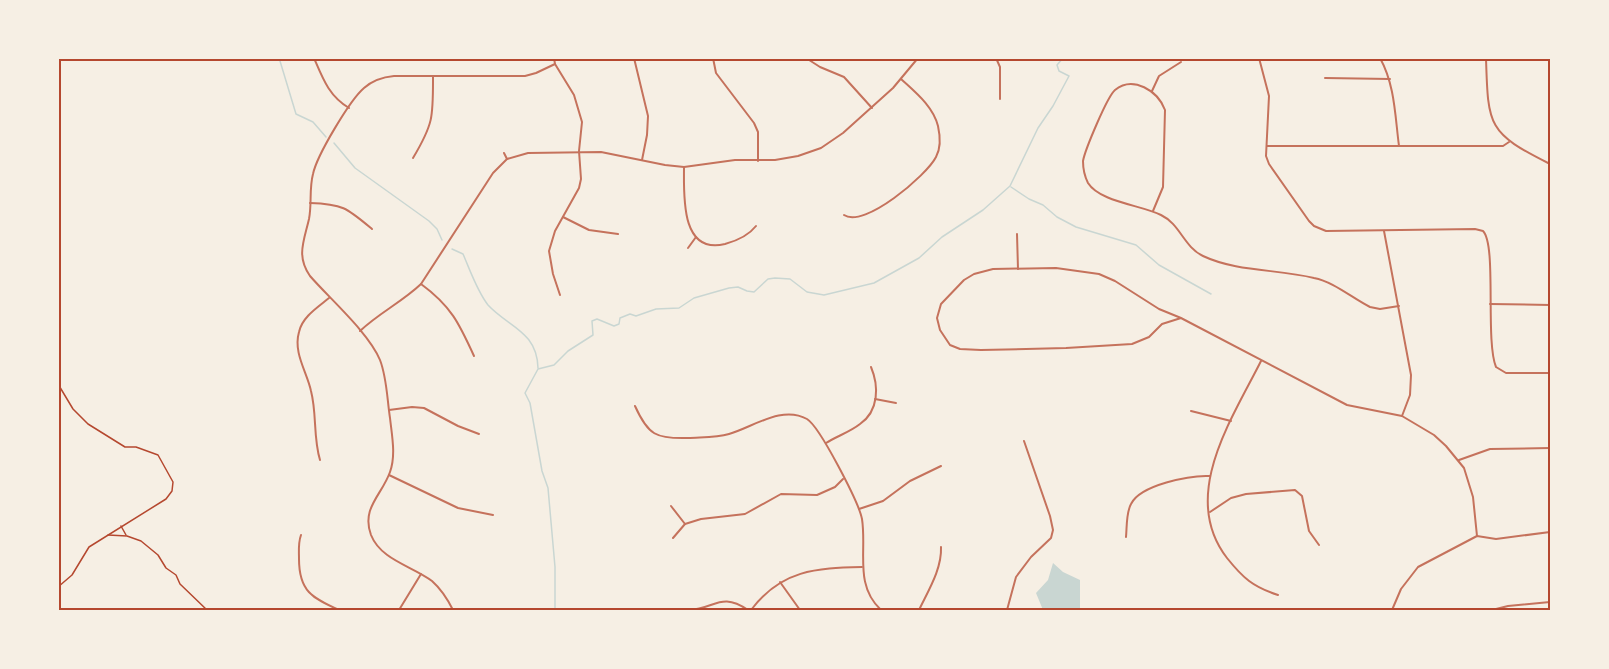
<svg xmlns="http://www.w3.org/2000/svg" width="1609" height="669" font-family="'Varela Round',sans-serif">
	<rect width="100%" height="100%" fill="#f6efe4"/>
	<polygon fill="#c9d6d2" points="1053,563 1063,572 1080,580 1080,610 1043,610 1036,593 1048,580"/>
	<g fill="none" stroke-linecap="round" stroke-linejoin="round">
		<g stroke="#c9d6d2" stroke-width="1.5">
			<polyline points="277,58 280,61 296,114 313,122 326,137"/>
			<polyline points="334,143 355,168 429,221 437,229 442,240"/>
			<polyline points="1011,187 1029,199 1043,205 1057,217 1076,227 1136,245 1159,265 1211,294"/>
			<path d="M452,249l11,5c7,16 14,37 25,51 20,22 49,26 50,63"/>
			<polyline points="555,610 555,567 548,488 542,471 530,403 525,393 538,369 554,365 568,351 593,335 592,321 597,319 614,326 619,324 620,318 630,314 636,316 656,309 679,308 694,298 729,288 738,287 747,291 754,292 768,279 775,278 790,279 807,292 824,295 874,283 919,258 942,237 983,210 1010,186 1038,128 1053,106 1069,76 1059,71 1057,65 1063,58"/>
		</g>
		<g stroke="#b5482f" stroke-width="1.5">
			<polyline points="58,384 73,409 88,424 125,447 136,447 158,455 173,482 172,491 166,499 89,547 72,575 58,587"/>
			<polyline points="121,526 126,535"/>
			<polyline points="108,535 127,536 141,541 158,555 166,568 176,575 180,584 207,610"/>
		</g>
		<g stroke="#c5725c" stroke-width="2">
			<path d="M314,58c9,21 15,38 35,50"/>
			<polyline points="554,58 555,64 574,95 582,122 579,151 581,179 579,188 555,231 549,251 553,274 560,295"/>
			<polyline points="634,58 648,116 647,135 642,160"/>
			<polyline points="713,58 716,73 754,123 758,132 758,161"/>
			<polyline points="806,58 820,67 844,77 872,108"/>
			<polyline points="996,58 1000,67 1000,99"/>
			<path d="M1259,58l10,38 -3,60 3,8 40,57 5,5 12,5 149,-2 8,2c14,14 2,109 13,136l10,6h44"/>
			<path d="M1380,58c15,27 15,58 19,88"/>
			<path d="M1486,58c2,69 2,75 64,106"/>
			<polyline points="1325,78 1390,79"/>
			<polyline points="1152,91 1159,76 1181,62"/>
			<polyline points="1267,146 1503,146 1509,142"/>
			<polyline points="504,153 507,159"/>
			<path d="M413,158c21,-35 20,-42 20,-82"/>
			<path d="M684,167c0,27 -4,88 41,77 11,-3 24,-9 31,-18"/>
			<path d="M310,203c33,1 37,5 62,26"/>
			<path d="M1153,211l10,-24 2,-77c-7,-19 -32,-35 -50,-20 -8,7 -30,60 -32,71 0,6 2,16 5,22 12,19 53,22 73,32 19,9 23,32 42,41 34,16 75,13 111,22 20,4 38,20 56,29l10,2 19,-3"/>
			<path d="M844,215c20,14 83,-40 92,-58 5,-9 4,-22 2,-31 -5,-20 -23,-34 -37,-47"/>
			<polyline points="563,217 589,230 618,234"/>
			<polyline points="1384,231 1411,375 1410,395 1402,416"/>
			<polyline points="1017,234 1018,269"/>
			<polyline points="688,248 696,237"/>
			<path d="M421,284c30,22 38,39 53,72"/>
			<polyline points="1490,304 1550,305"/>
			<polyline points="1181,318 1159,309 1115,281 1099,274 1056,268 993,269 974,274 964,280 941,304 937,318 940,330 950,345 960,349 981,350 1066,348 1132,344 1149,337 1162,324 1181,318 1347,405 1402,416 1434,435 1446,446 1464,468 1473,497 1477,536"/>
			<path d="M360,331c19,-18 42,-29 61,-47l72,-111 14,-14 21,-6 73,-1 64,13 19,2 51,-7h40l23,-4 23,-8 22,-15 50,-45 25,-30"/>
			<path d="M1261,361c-29,58 -82,135 -34,197 16,20 26,29 51,37"/>
			<polyline points="875,399 896,403"/>
			<path d="M635,406c13,29 21,33 53,32 13,-1 28,0 41,-4 24,-7 53,-29 78,-15 13,8 52,84 55,100 5,32 -8,66 19,91"/>
			<polyline points="389,410 412,407 424,408 458,426 479,434"/>
			<polyline points="1191,411 1231,421"/>
			<path d="M826,443c11,-7 24,-11 34,-19 19,-13 19,-38 11,-57"/>
			<path d="M320,460c-7,-23 -3,-46 -9,-69 -4,-19 -18,-38 -12,-59 3,-15 19,-25 30,-34"/>
			<polyline points="1459,460 1490,449 1550,448"/>
			<polyline points="389,475 458,508 493,515"/>
			<polyline points="671,506 685,524"/>
			<polyline points="859,509 883,501 910,481 941,466"/>
			<polyline points="1210,512 1231,498 1246,494 1295,490 1302,496 1309,531 1319,545"/>
			<path d="M301,535c-3,8 -2,15 -2,24 0,32 13,39 40,51"/>
			<path d="M1126,537c1,-10 0,-24 5,-33 9,-19 59,-29 79,-28"/>
			<polyline points="673,538 685,524 701,519 745,514 781,494 817,495 835,487 843,479"/>
			<polyline points="780,582 800,610"/>
			<polyline points="399,610 421,574"/>
			<path d="M453,610c-5,-10 -12,-21 -21,-29 -20,-15 -51,-21 -61,-46 -10,-27 11,-40 19,-63 6,-17 2,-36 0,-54 -3,-19 -3,-40 -10,-58 -11,-27 -50,-61 -70,-84 -14,-20 -6,-35 -1,-57 3,-15 0,-30 4,-45 4,-19 37,-74 51,-86 9,-8 19,-11 30,-12h131l11,-3 19,-9"/>
			<polyline points="658,610 665,610"/>
			<path d="M689,610c27,-2 32,-18 59,0"/>
			<path d="M751,610c30,-40 65,-42 111,-43"/>
			<path d="M919,610c9,-19 23,-41 22,-63"/>
			<polyline points="1007,610 1016,577 1031,557 1051,538 1053,530 1050,516 1024,441"/>
			<polyline points="1392,610 1401,589 1418,567 1477,536 1496,539 1550,532"/>
			<polyline points="1492,610 1508,606 1550,602"/>
		</g>
	</g>
	<rect width="1609" height="669" fill="none" stroke="#f6efe4" stroke-width="120"/>
	<rect x="60" y="60" width="1489" height="549" fill="none" stroke="#b5482f" stroke-width="2"/>
</svg>
